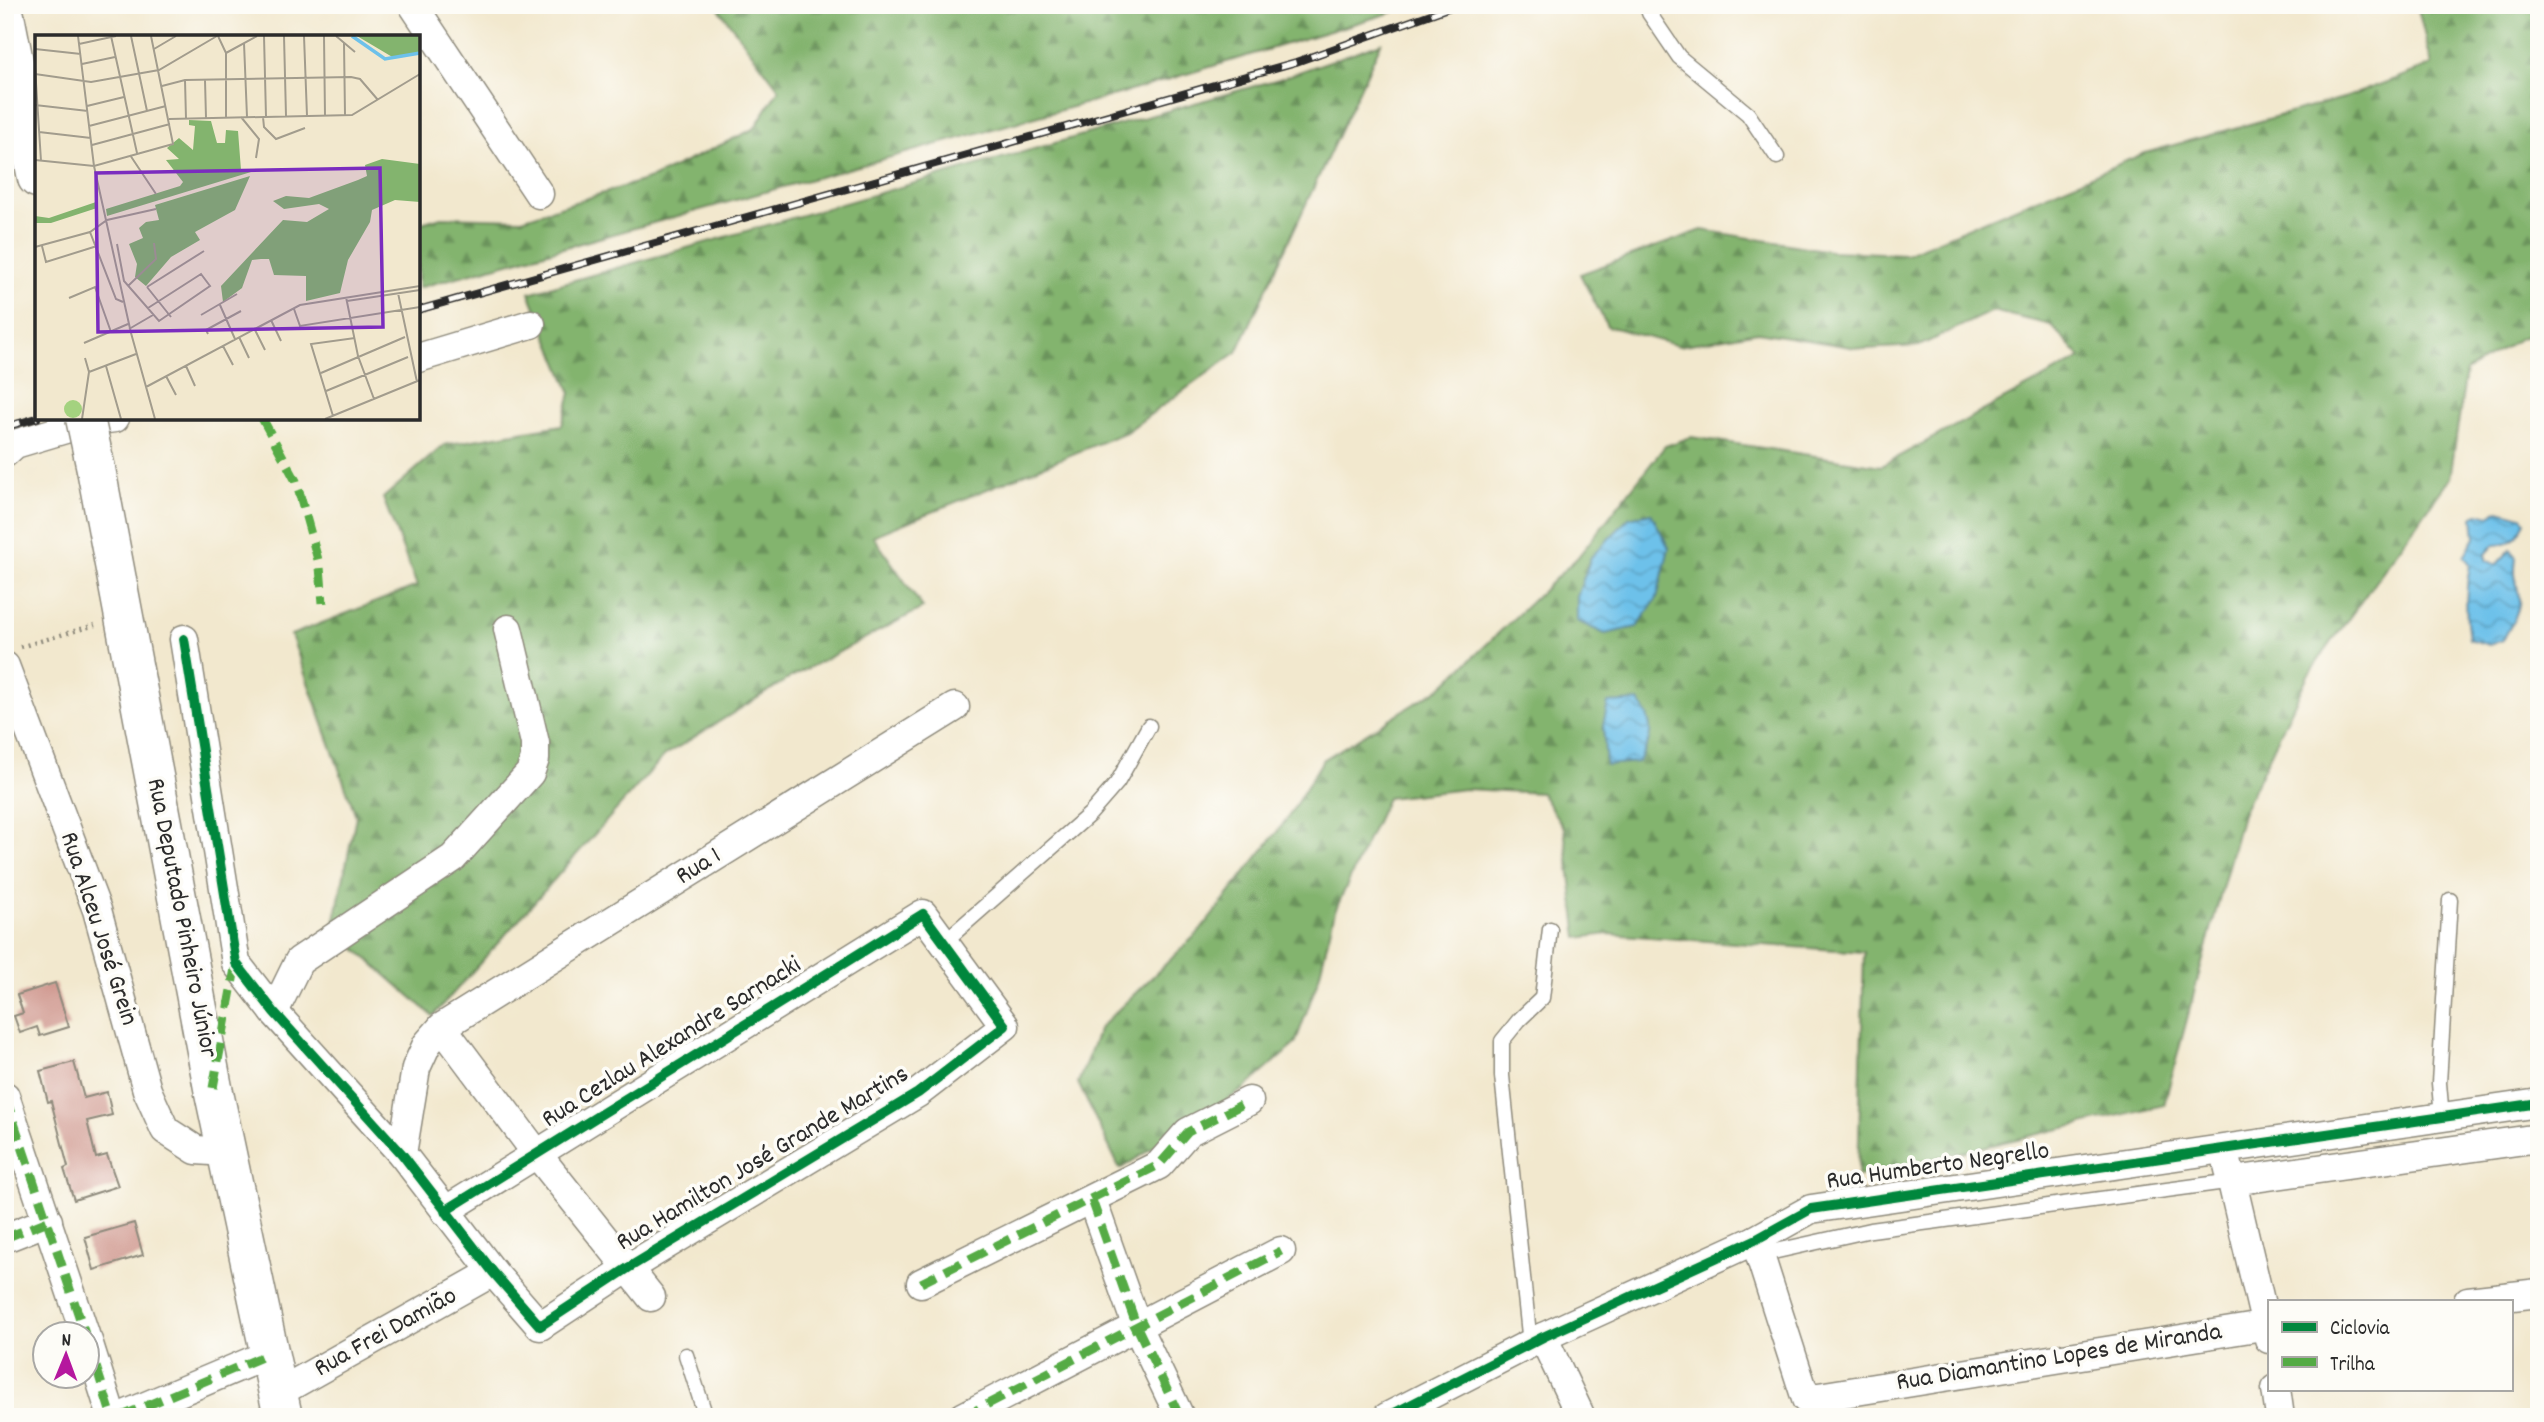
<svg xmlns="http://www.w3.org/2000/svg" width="2544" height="1422" font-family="Dekko,sans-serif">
	<defs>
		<pattern id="forest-firs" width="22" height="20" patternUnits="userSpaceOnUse" patternTransform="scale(1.75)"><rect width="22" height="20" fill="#83b46e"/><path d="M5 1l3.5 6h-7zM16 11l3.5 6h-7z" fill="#6b935b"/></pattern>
		<pattern id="water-waves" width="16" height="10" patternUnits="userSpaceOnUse" patternTransform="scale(1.75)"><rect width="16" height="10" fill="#6dc1ea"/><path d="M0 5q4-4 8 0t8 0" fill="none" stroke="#5a9dbe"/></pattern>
	</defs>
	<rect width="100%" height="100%" fill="#fdfcf7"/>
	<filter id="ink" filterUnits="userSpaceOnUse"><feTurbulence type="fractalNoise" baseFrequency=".0143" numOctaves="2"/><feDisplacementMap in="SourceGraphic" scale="14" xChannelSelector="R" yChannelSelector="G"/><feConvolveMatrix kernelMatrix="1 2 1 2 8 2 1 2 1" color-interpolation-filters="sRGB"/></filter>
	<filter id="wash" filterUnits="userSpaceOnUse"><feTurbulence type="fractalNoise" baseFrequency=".00686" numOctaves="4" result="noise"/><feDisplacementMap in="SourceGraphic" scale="28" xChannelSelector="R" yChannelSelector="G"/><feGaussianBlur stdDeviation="1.57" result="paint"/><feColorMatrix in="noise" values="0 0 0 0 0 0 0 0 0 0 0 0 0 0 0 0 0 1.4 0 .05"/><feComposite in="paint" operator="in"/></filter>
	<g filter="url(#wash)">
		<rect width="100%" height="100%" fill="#f2e8ce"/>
		<g fill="url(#forest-firs)" stroke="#57704c" stroke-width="2">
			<polygon points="716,5 1391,5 1393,12 1130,91 418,288 418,224 441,217 522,219 654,177 754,129 779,89"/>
			<polygon points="2417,5 2539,5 2539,331 2519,339 2466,371 2450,478 2308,675 2242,814 2164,1105 1858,1176 1864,952 1608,934 1578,938 1564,828 1541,793 1465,789 1387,798 1335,911 1319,977 1295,1044 1244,1089 1120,1169 1078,1083 1100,1027 1200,931 1287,819 1323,760 1443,686 1577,558 1665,446 1691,437 1881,466 2081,358 2051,325 1992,311 1919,346 1863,349 1758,332 1679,346 1607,326 1580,274 1702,230 1830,251 1906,254 2145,153 2347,97 2432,65"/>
			<polygon points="1381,43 1237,352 1126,432 873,536 923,608 791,677 664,756 433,1016 333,929 356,816 291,635 417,586 383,498 444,445 562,425 571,393 529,293 1279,79"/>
		</g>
		<g fill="url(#water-waves)" stroke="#4c768a" stroke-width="2">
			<path d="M2499,510l23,6 3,6c-7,14 -14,23 -31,23l-8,9v6l10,5 15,-16 5,9c-3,18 1,23 3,39 2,14 -10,31 -16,43l-14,5 -20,-6c-4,-26 -4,-49 1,-75l-6,-8 11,-18 -2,-21 5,-4 11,3z"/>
			<polygon points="1651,513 1669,548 1657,598 1637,627 1605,634 1577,621 1577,597 1591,557 1629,518"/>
			<path d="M1639,701c16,23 14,39 -1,61l-32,3 -3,-40 5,-22z"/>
		</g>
		<g id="blocks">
			<g fill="#d09990">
				<polygon points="55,983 69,1027 40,1036 37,1027 20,1033 14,1016 23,1013 17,995"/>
				<polygon points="74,1062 84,1098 107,1092 112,1115 87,1121 96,1158 107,1155 118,1186 74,1200 64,1169 68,1167 51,1101 48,1102 40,1071"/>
				<polygon points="134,1223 143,1255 94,1270 85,1237"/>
			</g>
		</g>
	</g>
	<g filter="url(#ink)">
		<use href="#blocks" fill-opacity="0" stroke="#8e8a7c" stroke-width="2"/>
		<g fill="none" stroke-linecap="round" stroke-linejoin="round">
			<defs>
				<g id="lane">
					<polyline points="1652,5 1649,13 1679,57 1748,114 1777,157"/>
					<polyline points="944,942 1090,814 1117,783 1149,726"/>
					<polyline points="2442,1118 2439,1083 2450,900"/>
					<polyline points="1759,1255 1871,1230 2233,1181"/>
					<polyline points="1530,1344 1502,1076 1502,1041 1519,1020 1542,998 1550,929"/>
					<polyline points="686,1355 706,1417"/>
				</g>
				<g id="street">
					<polyline points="413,5 539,194"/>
					<polyline points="418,358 531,324"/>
					<polyline points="5,453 15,444 92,421 115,418"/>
					<polyline points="184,639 236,963 274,1012 402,1154 493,1272 540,1326 628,1268 918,1093 1005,1026 923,914 445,1211"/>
					<polyline points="5,666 97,910 147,1090 165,1130 196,1150 226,1152"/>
					<polyline points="274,1012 299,961 453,858 530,773 535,759 535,743 508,629"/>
					<polyline points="442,1027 537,1154 651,1297"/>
					<polyline points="5,1096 85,1334"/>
					<polyline points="402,1154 416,1068 427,1044 442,1027 955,707"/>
					<polyline points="2228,1165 2269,1339"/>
					<polyline points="2233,1181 2539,1138"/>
					<polyline points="1092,1200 1137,1327 1180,1417"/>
					<polyline points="5,1238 48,1221"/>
					<polyline points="1755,1240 1806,1399 2269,1325"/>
					<polyline points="921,1283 1159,1165 1188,1132 1249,1101"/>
					<polyline points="2468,1301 2539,1293"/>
					<polyline points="1543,1337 1581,1417"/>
					<polyline points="88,1341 112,1417"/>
					<polyline points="2276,1389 2280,1417"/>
					<polyline points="278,1393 493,1272"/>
					<polyline points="120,1417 269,1354"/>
					<polyline points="963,1417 1281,1251"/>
					<polyline points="1387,1417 1543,1337 1755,1240 1811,1209 2539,1103"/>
				</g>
				<g id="secondary">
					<polyline points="5,16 37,178"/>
					<polyline points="96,469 213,1088 283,1417"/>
				</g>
			</defs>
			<use href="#lane" stroke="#8e8a7c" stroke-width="17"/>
			<use href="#street" stroke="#8e8a7c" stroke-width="31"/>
			<use href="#secondary" stroke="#8e8a7c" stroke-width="41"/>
			<polyline stroke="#8e8a7c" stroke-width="4.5" stroke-dasharray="2 5" stroke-linecap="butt" points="20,647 95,625"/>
			<use href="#lane" stroke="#fff" stroke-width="14"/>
			<use href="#street" stroke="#fff" stroke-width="28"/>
			<use href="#secondary" stroke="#fff" stroke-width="38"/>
			<defs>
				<g id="rail">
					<polyline points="418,310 1296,62 1456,5"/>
					<polyline points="5,427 37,418"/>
				</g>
			</defs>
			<use href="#rail" stroke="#2b2b2b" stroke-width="8"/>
			<use href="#rail" stroke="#fdfcf7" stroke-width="5" stroke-dasharray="16" stroke-linecap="butt"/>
			<defs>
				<polyline id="secondary-bridge" points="85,418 96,469"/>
			</defs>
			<use href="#secondary-bridge" stroke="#8e8a7c" stroke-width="41" stroke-linecap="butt"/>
			<use href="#secondary-bridge" stroke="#fff" stroke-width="38"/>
			<g stroke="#54ab44" stroke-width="9" stroke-dasharray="18 9" stroke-linecap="butt">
				<polyline points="262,418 296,481 320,567 323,603"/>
				<polyline points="213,1088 236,963"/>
				<polyline points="5,1096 85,1334"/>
				<polyline points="1092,1200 1137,1327 1180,1417"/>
				<polyline points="5,1238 48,1221"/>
				<polyline points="921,1283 1159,1165 1188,1132 1249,1101"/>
				<polyline points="88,1341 112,1417"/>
				<polyline points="120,1417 269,1354"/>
				<polyline points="963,1417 1281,1251"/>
			</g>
			<defs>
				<g id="cycleway">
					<polyline points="184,639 236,963 274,1012 402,1154 493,1272 540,1326 628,1268 918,1093 1005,1026 923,914 445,1211"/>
					<polyline points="1387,1417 1543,1337 1755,1240 1811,1209 2539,1103"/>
				</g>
			</defs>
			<use href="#cycleway" stroke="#fdfcf7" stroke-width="15"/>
			<use href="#cycleway" stroke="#00873e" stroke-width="10"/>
		</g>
	</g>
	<g text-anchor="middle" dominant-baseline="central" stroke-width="7" stroke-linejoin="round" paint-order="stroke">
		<g font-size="26" fill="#2b2b2b" stroke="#fdfcf7">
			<text transform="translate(699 867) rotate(-32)">Rua 1</text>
			<text transform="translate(181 918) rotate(79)">Rua Deputado Pinheiro Júnior</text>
			<text transform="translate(98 929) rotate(72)">Rua Alceu José Grein</text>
			<text transform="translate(672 1043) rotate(-32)">Rua Cezlau Alexandre Sarnacki</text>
			<text transform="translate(763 1159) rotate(-31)">Rua Hamilton José Grande Martins</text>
			<text transform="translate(1938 1167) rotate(-8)">Rua Humberto Negrello</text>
			<text transform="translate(386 1333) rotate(-29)">Rua Frei Damião</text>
			<text transform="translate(2059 1358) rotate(-9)">Rua Diamantino Lopes de Miranda</text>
		</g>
	</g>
	<g transform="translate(35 35)">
		<rect width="385" height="385" fill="#f2e8ce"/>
		<path d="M322,1h63v16l-26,6zM154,85l22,1 6,22h8l1,-13 12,1 3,39 10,2 -144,44 -1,-7 74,-23 3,-4 -17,-22 13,-1 -12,-11 12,-10 14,12 2,-24 -6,-1zM347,124l38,5v38l-25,-2 -23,10 -2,12 -22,38 -8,33 -34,8v-25l-32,-1 -5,-16h-8l-9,1 -10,28 -19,14 -2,-16 62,-66 24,2 22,-13 -10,-5 -35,5 -11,-8 13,-5 23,2 49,-18 9,-4 -2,-11zM215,141l-15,34 -40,22 5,8 -29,17 -25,29 -11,-9 2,-13 -8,-20 14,-6 -4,-10 7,-6 13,-2 -4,-15zM61,167l1,6 -46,15h-16v-7l14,2z" fill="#83b46e"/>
		<path d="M29 374a9 9 0 1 1 18 0a9 9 0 1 1-18 0Z" fill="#a4d27f"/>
		<path fill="none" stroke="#6dc1ea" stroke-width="3.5" d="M317,1l33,23 35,-6"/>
		<path fill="none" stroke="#a29c8d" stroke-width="2" d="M43,1l16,130 37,167 24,86M76,1l26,117M96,1l16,75M183,1l8,17v64M229,1l2,81M249,1l2,80M269,1l3,80M289,1l1,80M301,1l19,16M209,8l3,74M309,8l1,72M44,9l37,-8M0,14l46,5M119,14l22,-13M191,18l31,-17M47,29l33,-7M0,32l6,94M0,39l56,8 68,-12 58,-34M150,45l1,39M170,45l1,38M127,51l23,-6 166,-3 9,2 18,21M0,70l53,6M52,71l37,-9M206,82l18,22 -3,19M228,82l1,10 12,12 29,-11M134,84l183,-4 68,-41M54,91l77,-20M4,97l52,6M57,110l78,-21M95,120l26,39M0,125l59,6 79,-22 -22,-108M55,197l26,67 7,3M82,209l7,37 35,40 51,-35 -9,-12 -53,34M7,211l4,16 51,-16M0,212l55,-15 17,-12 49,-11M93,251l28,-27 -2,-16M112,252l57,-36M112,252l24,30M363,258l19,89M311,262l12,59 16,43M34,263l26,-11 16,45M312,266l73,-11M185,270l15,34M259,274l6,17 120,-19M166,280l36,-21M236,285l10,21M219,293l11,22M94,294l24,-14M173,299l-2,-4 35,-19M204,302l10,21M49,308l44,-19M188,311l10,19M71,331l15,53M151,331l9,20M54,337l47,-18M286,338l84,-36M131,341l10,19M111,352l154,-82 120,-19M291,356l82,-34M298,381l-22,-72 44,-6M47,384l7,-47 -4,-14M290,384l95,-39"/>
		<path fill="#7b2cbf" fill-opacity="0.15" stroke="#7b2cbf" stroke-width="3.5" d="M345,133l3,159 -285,5 -2,-159z"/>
		<rect width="385" height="385" fill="none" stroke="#2b2b2b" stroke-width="3.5"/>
	</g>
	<rect width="2544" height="1422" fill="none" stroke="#fdfcf7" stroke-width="28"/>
	<rect x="2268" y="1300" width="245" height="91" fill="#fdfcf7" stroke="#a9a8a5" stroke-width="2"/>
	<rect x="2282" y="1322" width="35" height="10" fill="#00873e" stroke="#a9a8a5" stroke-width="2"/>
	<text x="2330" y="1334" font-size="21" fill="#2b2b2b">Ciclovia</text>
	<rect x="2282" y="1357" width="35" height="10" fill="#54ab44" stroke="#a9a8a5" stroke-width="2"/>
	<text x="2330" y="1370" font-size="21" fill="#2b2b2b">Trilha</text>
	<g transform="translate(66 1355) rotate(1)"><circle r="33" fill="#fdfcf7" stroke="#a9a8a5" stroke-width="2"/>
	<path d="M0-5L12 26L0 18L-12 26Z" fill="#b5179e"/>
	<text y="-10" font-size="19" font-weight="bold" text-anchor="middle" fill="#2b2b2b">N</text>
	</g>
</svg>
